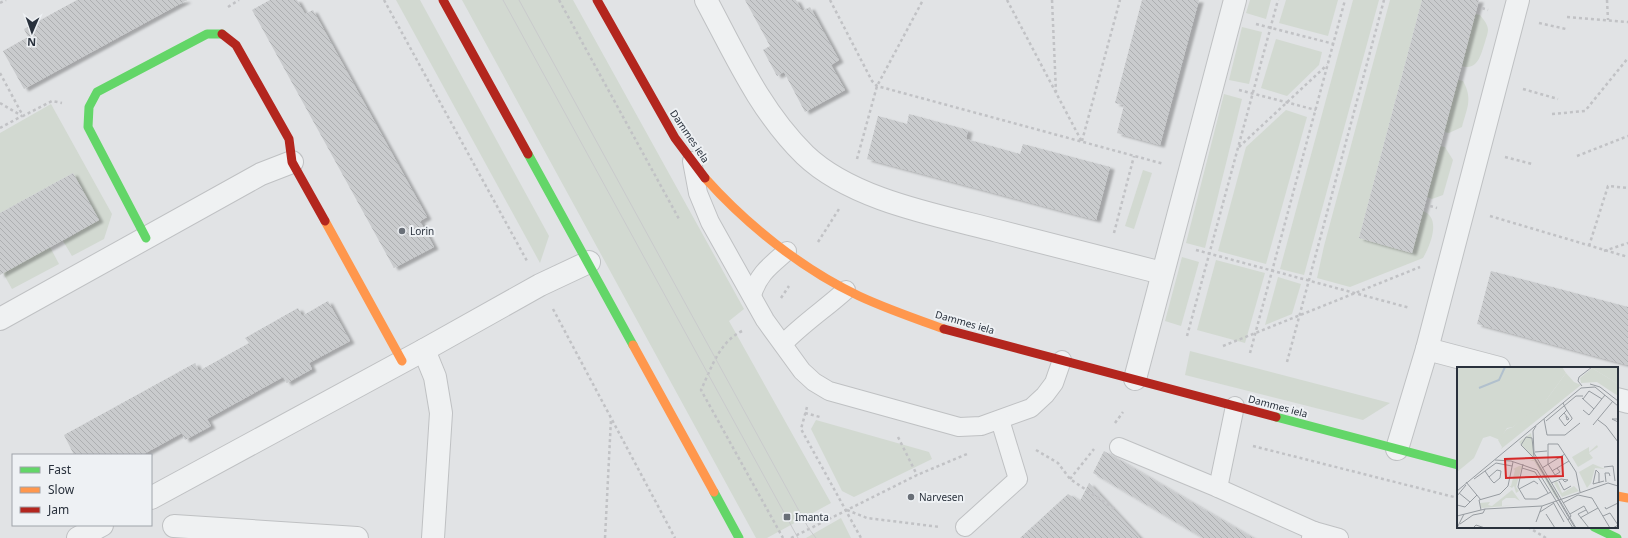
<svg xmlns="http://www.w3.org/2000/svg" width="1628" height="538" font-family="'Noto Sans',sans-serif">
	<defs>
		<pattern id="building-back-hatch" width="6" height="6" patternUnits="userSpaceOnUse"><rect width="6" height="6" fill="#c9cbcd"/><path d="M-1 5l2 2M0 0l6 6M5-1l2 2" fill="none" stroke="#adafb1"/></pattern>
		<filter id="shadow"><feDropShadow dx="4.5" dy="2.5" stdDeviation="1" flood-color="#0004"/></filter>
	</defs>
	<rect width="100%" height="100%" fill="#e1e3e5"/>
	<g fill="#d2d9d1">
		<path d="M396,0H420L549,236L540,263Z"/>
		<path d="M462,0H573L744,309L729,321L831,503L767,538H756Z"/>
		<path d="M1250,0H1271L1266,19L1246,13Z"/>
		<path d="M1286,0H1338L1328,36L1279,23Z"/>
		<path d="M1353,0H1379L1304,275L1280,269Z"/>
		<path d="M1390,0H1422L1359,238L1412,253L1423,211C1442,218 1430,246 1423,258L1350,287L1317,278L1324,246Z"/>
		<path d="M1475,14L1480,15C1483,19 1488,24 1488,30C1488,33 1486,38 1485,42C1481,54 1478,71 1462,66Z"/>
		<path d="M1242,27L1262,32L1249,84L1229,80Z"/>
		<path d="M1276,39L1322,52L1319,65L1287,96L1261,88Z"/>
		<path d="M1458,80L1463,81C1473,99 1467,108 1462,127L1449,133L1444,132Z"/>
		<path d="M1224,94L1242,99L1205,248L1186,243Z"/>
		<path d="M51,104L112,214L104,239L72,256L63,241L99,220L73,173L0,213V133Z"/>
		<path d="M1286,110L1307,117L1266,264L1218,251L1246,147Z"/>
		<path d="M1440,146L1445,147L1453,160L1443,195L1432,199L1427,197Z"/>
		<path d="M1143,170L1152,173L1134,229L1125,226Z"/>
		<path d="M50,247L59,264L12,289L3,273Z"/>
		<path d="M1182,257L1199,262L1181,326L1165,321Z"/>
		<path d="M1216,260L1265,273L1245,343L1197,330Z"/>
		<path d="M1278,277L1301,284L1292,314L1265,325Z"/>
		<path d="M1190,351L1390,403L1363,420L1185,375Z"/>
		<path d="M816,420L929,452L932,459L854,497L842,491L811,429Z"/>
		<path d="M841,518L851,538H806Z"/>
	</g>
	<g fill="url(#building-back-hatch)" filter="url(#shadow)">
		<path d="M77,0H187L24,89L3,51L28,37L24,29Z"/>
		<path d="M270,0H297L305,14L313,10L427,217L420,221L434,247L394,268L252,10Z"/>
		<path d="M745,0H796L802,11L810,7L839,60L831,65L845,90L805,112L784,72L777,76L763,50L770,46Z"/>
		<path d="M1142,0H1199L1160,145L1117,133L1124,105L1115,103Z"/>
		<path d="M1422,0H1479L1412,253L1359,238Z"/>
		<path d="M909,114L968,130L966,139L1020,154L1023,144L1110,167L1096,220L867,159L878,116L907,124Z"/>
		<path d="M73,173L99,220L0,275V213Z"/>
		<path d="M1491,271L1628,307V365L1477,324Z"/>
		<path d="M328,301L350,341L309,363L312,369L287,383L283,377L207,419L211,426L185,440L182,433L142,455H74L64,435L195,363L199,371L249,343L245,338L298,308L302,316Z"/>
		<path d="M1104,451L1253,538H1203L1093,473Z"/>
		<path d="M1089,483L1140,538H1020L1068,494L1080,501Z"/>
	</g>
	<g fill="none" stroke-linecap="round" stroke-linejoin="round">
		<defs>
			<g id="lane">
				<path d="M692,161L698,193L710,222L765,320L802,371L814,382L829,391L959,427L981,426L1031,408L1045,395L1054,383L1062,360"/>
				<path d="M752,295C759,273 770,266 787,251"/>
				<path d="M783,344C802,324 825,309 846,290"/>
				<path d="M1119,447L1218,488L1314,531"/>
				<path d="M1218,488L1235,406"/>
				<path d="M965,527L1018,479L1000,420"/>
				<path d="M1311,538L1314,531L1339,538"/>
			</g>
			<g id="street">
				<path d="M706,0C735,54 760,111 805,155C852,200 937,215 998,231C1053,245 1108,259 1162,273"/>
				<path d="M0,319L261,174L292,162"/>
				<path d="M1427,349L1499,368"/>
				<path d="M424,350L435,377L441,413L433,538"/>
				<path d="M1135,379L1235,0"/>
				<path d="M1617,399L1628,402"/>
				<path d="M1397,449L1427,349L1518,0"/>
				<path d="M151,498L424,350L540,285L589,262"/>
				<path d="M174,526L357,538"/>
				<path d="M78,538L102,525"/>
			</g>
		</defs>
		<use href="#lane" stroke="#bfc1c3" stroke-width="20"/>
		<use href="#street" stroke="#bfc1c3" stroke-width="24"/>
		<g stroke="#c1c2c5" stroke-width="2.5" stroke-dasharray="3 3" stroke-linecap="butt">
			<path d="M384,0L527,261"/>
			<path d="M559,0L679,219"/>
			<path d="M830,0L872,81L877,86L1164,164"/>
			<path d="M1007,0L1082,142"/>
			<path d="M1052,0L1056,92"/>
			<path d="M1607,0L1608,20"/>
			<path d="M0,3L6,0"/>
			<path d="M228,7L239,0"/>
			<path d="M1482,8L1488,10"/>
			<path d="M1567,17L1628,22"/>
			<path d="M1539,23L1566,29"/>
			<path d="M1256,24L1334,44"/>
			<path d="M0,73L23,116L52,101L62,103"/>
			<path d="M1523,89L1558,99"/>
			<path d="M1239,90L1316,110"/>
			<path d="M0,103L22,116"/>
			<path d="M1552,114L1585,111L1628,58"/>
			<path d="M0,128L22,116"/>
			<path d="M1082,141L1120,0"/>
			<path d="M1239,147L1327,65"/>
			<path d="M1577,156L1628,136"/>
			<path d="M1505,157L1532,164"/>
			<path d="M857,159L877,86L923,0"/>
			<path d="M1430,206L1437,208"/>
			<path d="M1490,216L1628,257"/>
			<path d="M1114,233L1134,156"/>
			<path d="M818,242L839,209"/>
			<path d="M1589,246L1608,186L1628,188"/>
			<path d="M1196,250L1410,308"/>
			<path d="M1604,251L1628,243"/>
			<path d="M781,298L789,286"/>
			<path d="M553,309L675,538"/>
			<path d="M742,331C719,342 711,369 701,390L783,538"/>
			<path d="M1187,336L1278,0"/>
			<path d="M1223,346L1420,267"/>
			<path d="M1250,353L1345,0"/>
			<path d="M1287,362L1384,0"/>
			<path d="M807,407L801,429L861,538"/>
			<path d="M805,413L820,417"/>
			<path d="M1115,423L1123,412"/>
			<path d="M898,437L917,475"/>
			<path d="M1253,446L1458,498"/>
			<path d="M1036,450L1058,463L1070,479L1116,510"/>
			<path d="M1070,479L1094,449"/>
			<path d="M847,510L867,518L940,527"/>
			<path d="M1528,527L1546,538"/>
			<path d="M605,538L611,419"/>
			<path d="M791,538L917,475L967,454"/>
		</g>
		<use href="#lane" stroke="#eff1f2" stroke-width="18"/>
		<use href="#street" stroke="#eff1f2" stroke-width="22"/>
		<g stroke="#63d668" stroke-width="9">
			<path d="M528,154L633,345"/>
			<path d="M146,238L88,127L89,107L97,92L207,34H222"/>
			<path d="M1276,417L1458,465"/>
			<path d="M714,492L739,538"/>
			<path d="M1594,527L1617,538"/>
		</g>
		<g stroke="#ff974d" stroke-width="9">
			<path d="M705,178C747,225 802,269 859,296C887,309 916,319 944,329"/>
			<path d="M325,221L402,361"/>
			<path d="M633,345L714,492"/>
			<path d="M1617,496L1628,498"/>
		</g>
		<g stroke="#b3261e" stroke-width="9">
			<path d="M443,0L528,154"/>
			<path d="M597,0L675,138L705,178"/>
			<path d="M222,34L236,45L289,139L292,162L325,221"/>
			<path d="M944,329L1276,417"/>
		</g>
		<g stroke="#c9cacc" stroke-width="1">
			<path d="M503,0L798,538"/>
			<path d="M519,0L809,529L816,538"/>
		</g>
	</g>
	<g fill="#696f77" stroke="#eef1f4" stroke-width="1.5">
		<circle cx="402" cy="231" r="4"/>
		<circle cx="911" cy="497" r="4"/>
		<rect x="783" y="513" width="8" height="8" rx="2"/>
	</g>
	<g text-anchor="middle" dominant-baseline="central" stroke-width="4" stroke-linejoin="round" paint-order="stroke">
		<g font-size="10" fill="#29313c" stroke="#eef1f4">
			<text transform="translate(690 136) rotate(56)">Dammes iela</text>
			<text transform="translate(965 322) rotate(16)">Dammes iela</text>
			<text transform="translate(1278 406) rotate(15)">Dammes iela</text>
		</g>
		<g font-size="10" fill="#29313c" stroke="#eef1f4" text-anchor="start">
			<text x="410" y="231">Lorin</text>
			<text x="919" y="497">Narvesen</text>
			<text x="795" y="517">Imanta</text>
		</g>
	</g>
	<g transform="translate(1457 367)">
		<rect width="161" height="161" fill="#e1e3e5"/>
		<path d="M135,1L161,17V29L140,15L124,16L123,11ZM109,6L117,15L124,18L44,82L45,80L41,73L50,62L56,60L71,45L90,32ZM74,66L78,90L76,92L62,75ZM140,78L141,80L132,86L136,91L121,100L115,90L132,80V85ZM79,91L102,130L99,131L77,94H73ZM136,97L148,102L138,101L134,116L130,121L122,105ZM62,99H65L59,120L62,124L59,126L57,119L55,121L52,119H54L58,103L56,102ZM100,114L105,126L117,119L122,124L105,130L97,116ZM55,123L63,134L58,131H49L45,134V139L62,138L24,141L23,136L33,135L31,138L35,139Z" fill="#d2d9d1"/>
		<path d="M0,0H105L109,6L90,32L56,60L50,61L43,73L33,69L26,71L17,91L0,105ZM161,0V17L135,1L136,0Z" fill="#d2d9d1"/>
		<path fill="none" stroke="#b1c0cd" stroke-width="2" d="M22,21L42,13L48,0"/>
		<path fill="none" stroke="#979ca1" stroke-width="1" d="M133,17L143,20L161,34M125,19L121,14L122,10L135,0M125,31L137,42M126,32L132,24L145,32M106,36L109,42L115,51V52L108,59L102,51L110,43M126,43L132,48L148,28M107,46L112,52L110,53L109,49M87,52L90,68H108L123,56M161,52H155L161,55M141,53L149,59L161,75M89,54L119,29H126M136,58L156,34M79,59L76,64L77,86L114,149L111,153M78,85L90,84M38,93L54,94L80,103L116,161M66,97L61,120L68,132H80L94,125M91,97V77H101L119,105L123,125M91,97L98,108L103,105L100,101M147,100L156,99L158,114M65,101L78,105L91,126M85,101L108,87M139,103L136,117L147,114M139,103L142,106V116M28,104L32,110L35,114L37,116L43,111L44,104L40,103L32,110M95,104L112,94M17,112L39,96L55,99M102,114L107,123L114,119M9,115L24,133M149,115L148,106H152L153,109M94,116L104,112L111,113L108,115L106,113M62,122L77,114L81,117M0,124L124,21L138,20L161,39M2,126L13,135M0,129L9,118M96,135L107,155M106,136L121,128L135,131L153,161M0,138L8,140L20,128M148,140L149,142L161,136M24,143L22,133L43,127L51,119L56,95M129,143L121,147L132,161M83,145L97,136M89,147L98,161M113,147L127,139L131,146M0,149L28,142L85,139L151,116L161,119M146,149L153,146L161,158L156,161M123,151L141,141M79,155L85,139M3,157L16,148L26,146L28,142M0,161L7,147M16,161L19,158L28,161M118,161L77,91L64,78L69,70L75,71L77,90L119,161"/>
		<path fill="#d62828" fill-opacity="0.15" stroke="#d62828" stroke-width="2" d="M105,90L106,109L49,111L48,92Z"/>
		<rect width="161" height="161" fill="none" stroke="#29313c" stroke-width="2"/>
	</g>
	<rect x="12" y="454" width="140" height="72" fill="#eef1f4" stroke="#9fa4aa"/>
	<rect x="20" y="467" width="20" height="6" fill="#63d668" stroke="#9fa4aa"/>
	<text x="48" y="474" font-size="12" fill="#29313c">Fast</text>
	<rect x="20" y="487" width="20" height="6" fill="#ff974d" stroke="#9fa4aa"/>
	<text x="48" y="494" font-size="12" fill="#29313c">Slow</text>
	<rect x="20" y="507" width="20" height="6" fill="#b3261e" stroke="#9fa4aa"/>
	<text x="48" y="514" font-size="12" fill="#29313c">Jam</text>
	<g transform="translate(32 32) rotate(182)" stroke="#eef1f4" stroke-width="3" paint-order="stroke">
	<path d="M0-3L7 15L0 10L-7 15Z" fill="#29313c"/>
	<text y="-6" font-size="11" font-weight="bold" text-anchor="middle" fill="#29313c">N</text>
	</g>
</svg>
